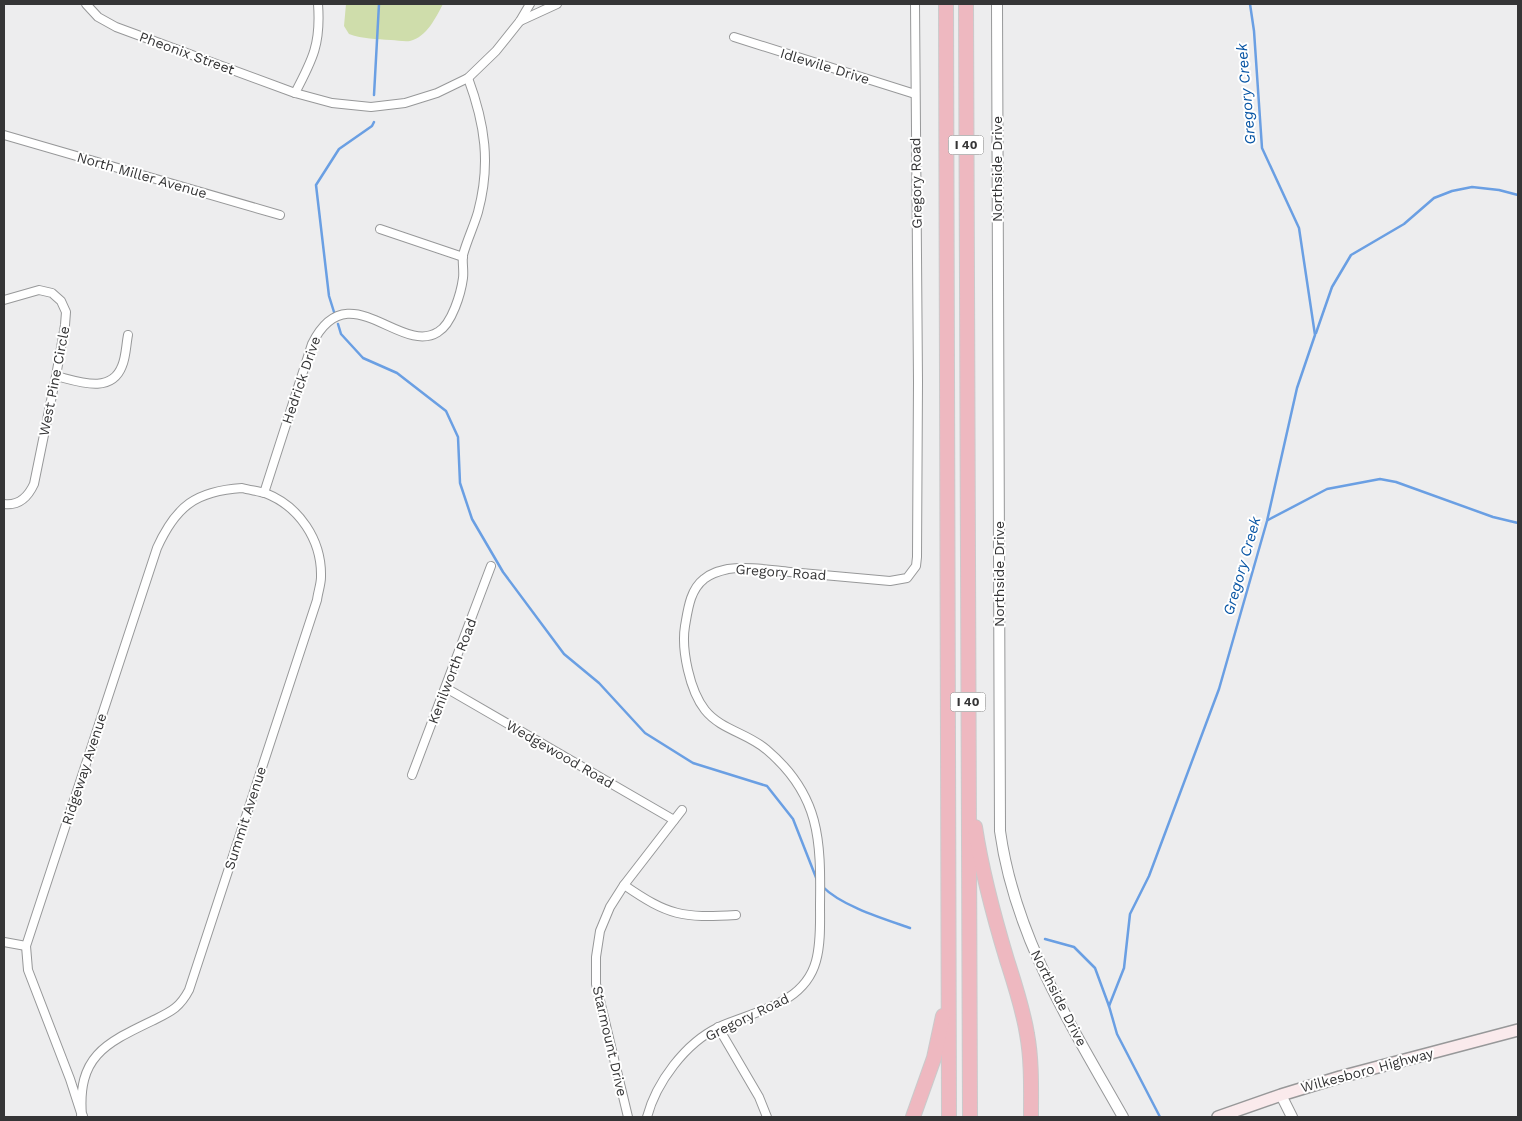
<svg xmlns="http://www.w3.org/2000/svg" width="1522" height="1121" font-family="'Work Sans',sans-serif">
	<rect width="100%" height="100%" fill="#ededee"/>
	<path fill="#cfddab" d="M346,4H443C436,17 427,37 410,41C404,42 397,40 391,40C376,39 363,39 349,34L344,26Z"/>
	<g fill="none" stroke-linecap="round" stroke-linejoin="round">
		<g stroke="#6a9fe3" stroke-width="2.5">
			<path d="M374,95L379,4"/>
			<path d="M334,312L329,296L316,185L339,149L372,126L374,122"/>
			<path d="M338,324L341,334L363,358L397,373L446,411L458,437L460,483L472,519L503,572L564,654L599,683L645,733L693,763L767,786L793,819L817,880"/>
			<path d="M1316,333L1332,287L1351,255L1404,224L1434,198L1452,191L1472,187L1499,190L1518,195"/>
			<path d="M1268,520L1327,489L1380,479L1396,482L1493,517L1518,523"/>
			<path d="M822,886C841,906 884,919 910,928"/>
			<path d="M1045,939L1074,947L1095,968L1109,1006"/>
			<path d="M1160,1117L1117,1034L1109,1006L1124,968L1130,914L1149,876L1219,689L1267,521L1297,388L1315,335L1299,228L1262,148L1254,31L1250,4"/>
		</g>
		<defs>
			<g id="minor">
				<path d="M86,4L98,17L116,27L295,93L332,103L371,107L405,103L437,93L468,78L496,51L520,21L530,4"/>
				<path d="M520,21L557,4"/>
				<path d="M734,37L915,94"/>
				<path d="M295,93C313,59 321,43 318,4"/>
				<path d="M4,135L280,215"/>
				<path d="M380,229L463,257"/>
				<path d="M4,300L39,290L52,293L61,301L66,312L65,325L56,376L34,484C28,497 19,506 4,504"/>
				<path d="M56,376C77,381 111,395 122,366C126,357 126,345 128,335"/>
				<path d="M242,488C249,490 258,491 265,493C299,506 322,540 321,577C321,584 318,592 317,600L189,990C180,1007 172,1011 156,1019C106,1043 77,1055 82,1116L70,1079L28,970L26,946L157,548C176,506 196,491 242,488Z"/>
				<path d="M264,493L312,344C348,271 400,356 438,332C452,324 461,293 463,278C464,271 462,262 463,255C467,240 474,226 478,212C491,164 485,124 468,78"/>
				<path d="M446,688L674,820"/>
				<path d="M412,775L491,566"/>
				<path d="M624,885C669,916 682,918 736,915"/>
				<path d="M4,942L26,946"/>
				<path d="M718,1027L759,1097L767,1117"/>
				<path d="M628,1117L596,984V957L600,931L610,907L624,885L682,810"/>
				<path d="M647,1117C656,1083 685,1043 719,1027C754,1011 804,1005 816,961C821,943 820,923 820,905C821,840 820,795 767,750C748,733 721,730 705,710C690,691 681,650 685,626C688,609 690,590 704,579C711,573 719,571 728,569C748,566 770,570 790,572C823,575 857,578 890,581L907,578L916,566L917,557L918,382L915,4"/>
			</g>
			<g id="tertiary">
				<path d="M997,4L1000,831C1015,938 1071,1025 1123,1117"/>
				<path d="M1281,1095L1292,1117"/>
				<path d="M82,1116V1117"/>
			</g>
			<path id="secondary" d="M1218,1117L1281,1095L1340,1077L1518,1030"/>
			<g id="motorway">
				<path d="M946,4L949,1117"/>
				<path d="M966,4L970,1117"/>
				<path d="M975,827C982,873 994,917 1007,960C1015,985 1023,1009 1027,1034C1032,1061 1031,1090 1031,1117"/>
				<path d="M913,1117L934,1058L943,1016"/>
			</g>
		</defs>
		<use href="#minor" stroke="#979899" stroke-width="10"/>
		<use href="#tertiary" stroke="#979899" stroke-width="12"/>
		<use href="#secondary" stroke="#979899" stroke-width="14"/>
		<use href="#motorway" stroke="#cacacb" stroke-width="16"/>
		<use href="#minor" stroke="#fff" stroke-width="8"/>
		<use href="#tertiary" stroke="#fff" stroke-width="10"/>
		<use href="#secondary" stroke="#faeaec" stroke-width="11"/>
		<use href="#motorway" stroke="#eeb8c0" stroke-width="14"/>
	</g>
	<g text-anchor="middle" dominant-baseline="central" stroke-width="4" stroke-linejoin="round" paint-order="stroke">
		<g fill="#fff" stroke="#727272" stroke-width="1">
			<rect x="948.5" y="135.5" width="35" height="19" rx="4"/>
			<rect x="950.5" y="692.5" width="35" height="19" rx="4"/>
		</g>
		<g font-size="12" font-weight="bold" fill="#353536">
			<text x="966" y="145">I 40</text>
			<text x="968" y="702">I 40</text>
		</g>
		<g font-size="14" fill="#353536" stroke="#fff">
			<text transform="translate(187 53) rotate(20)">Pheonix Street</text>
			<text transform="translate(825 66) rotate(17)">Idlewile Drive</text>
			<text transform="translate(997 169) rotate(-90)">Northside Drive</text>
			<text transform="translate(142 175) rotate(16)">North Miller Avenue</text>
			<text transform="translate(916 183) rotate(-91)">Gregory Road</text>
			<text transform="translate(301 380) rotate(-71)">Hedrick Drive</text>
			<text transform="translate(54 381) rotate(-79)">West Pine Circle</text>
			<text transform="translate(781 572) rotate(4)">Gregory Road</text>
			<text transform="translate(999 574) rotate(-90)">Northside Drive</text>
			<text transform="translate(452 671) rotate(-69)">Kenilworth Road</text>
			<text transform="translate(560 754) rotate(30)">Wedgewood Road</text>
			<text transform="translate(84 769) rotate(-72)">Ridgeway Avenue</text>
			<text transform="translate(245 818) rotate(-72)">Summit Avenue</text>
			<text transform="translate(1059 998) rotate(63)">Northside Drive</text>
			<text transform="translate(747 1017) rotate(-26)">Gregory Road</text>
			<text transform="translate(610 1041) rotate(77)">Starmount Drive</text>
			<text transform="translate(1367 1070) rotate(-15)">Wilkesboro Highway</text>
		</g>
		<g font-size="15" font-style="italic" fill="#0956a5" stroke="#fff">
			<text transform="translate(1246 94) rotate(-95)">Gregory Creek</text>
			<text transform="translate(1242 566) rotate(-74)">Gregory Creek</text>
		</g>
	</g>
	<rect width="1522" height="1121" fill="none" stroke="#353536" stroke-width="10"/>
</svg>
